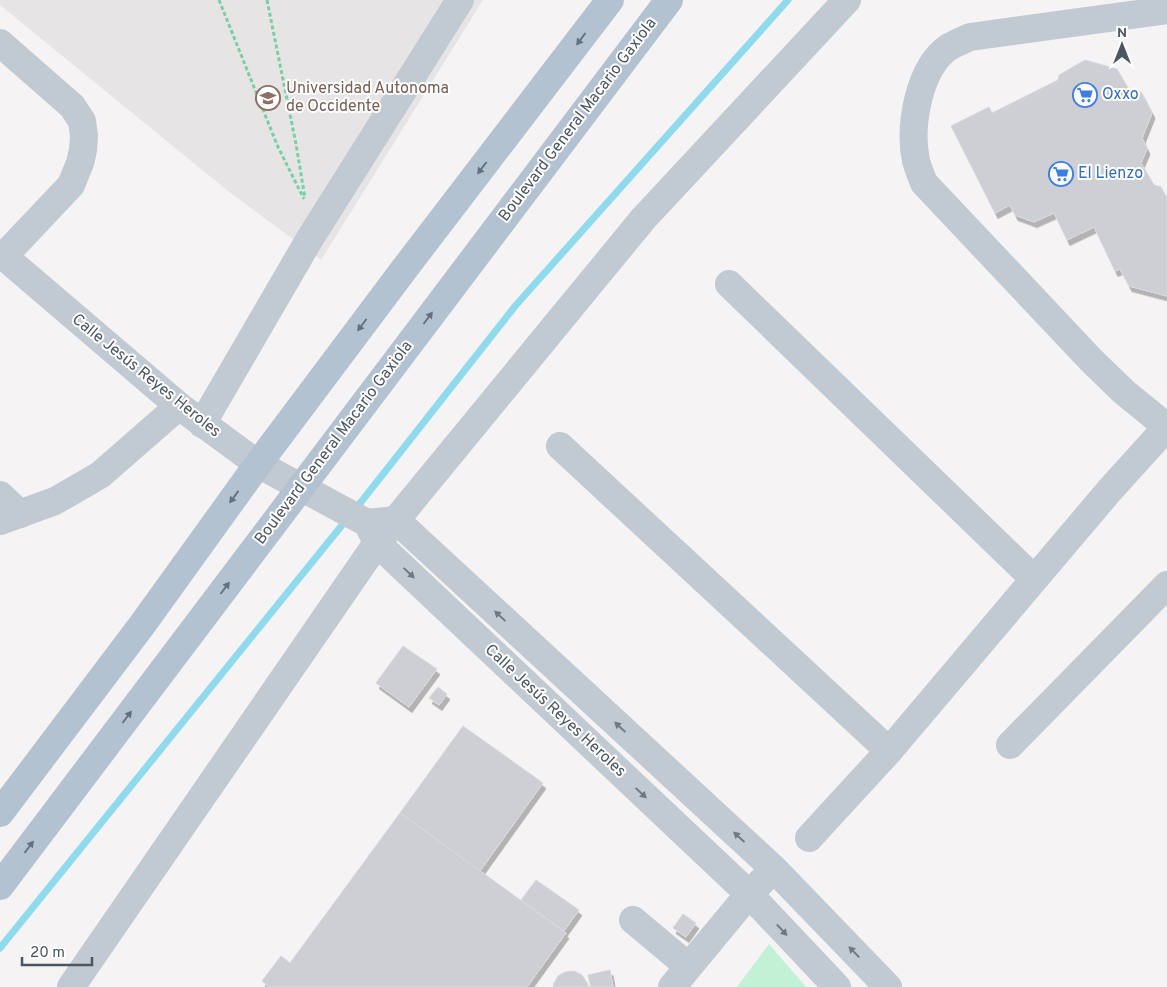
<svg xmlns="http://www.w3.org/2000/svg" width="1167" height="987" font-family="Overpass,sans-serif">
	<defs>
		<filter id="shadow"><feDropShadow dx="3" dy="5.5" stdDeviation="0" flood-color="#0004"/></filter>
	</defs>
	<rect width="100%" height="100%" fill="#f5f3f3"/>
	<path fill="#e6e4e5" d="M0,0H483L321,260L228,191L0,5Z"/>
	<path fill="#c3f1d5" d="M769,944L806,987H737Z"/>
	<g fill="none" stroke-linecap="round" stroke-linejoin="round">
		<g stroke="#90daee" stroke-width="7">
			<path d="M354,511L516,305L788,0"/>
			<path d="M0,948L347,519"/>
		</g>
	</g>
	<g fill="#cdcfd5" stroke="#d7d9de" filter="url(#shadow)">
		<path d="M1085,60L1117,69L1128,88L1142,93L1152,113L1142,138L1147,149L1141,163L1154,185L1161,187L1167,198V296L1129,286L1120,269L1115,271L1094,227L1067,240L1054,213L1034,222L1015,215L1010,205L995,213L951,126L989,107L992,113L1058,80L1059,75Z"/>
		<path d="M403,646L437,669L409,707L376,683Z"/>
		<path d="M438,687L447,694L439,705L429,698Z"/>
		<path d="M463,726L543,783L480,871L400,813Z"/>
		<path d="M400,813L566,933L527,987H269L262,981L281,956L290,963Z"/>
		<path d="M536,880L579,910L564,931L521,900Z"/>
		<path d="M683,914L696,923L686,937L673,928Z"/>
		<path d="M610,970L613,987H591L588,975Z"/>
		<path d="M574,971L582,975L587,983L588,987H553L554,983L558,976L565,972Z"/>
	</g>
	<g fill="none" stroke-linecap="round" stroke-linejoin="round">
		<g stroke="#7ad0a6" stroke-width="3" stroke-dasharray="4 2.5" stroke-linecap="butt">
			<path d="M219,0L278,147L304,199"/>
			<path d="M267,0L296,144L305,198"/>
		</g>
		<g stroke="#c1cad2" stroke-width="28">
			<path d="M0,43L72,106L82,121L84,136L83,150L80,163L71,185L4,256"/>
			<path d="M0,253L179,406L258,464L367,523L396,520L774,869L888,987"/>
			<path d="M729,284L1034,579"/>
			<path d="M202,424L309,240L460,0"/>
			<path d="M560,446L889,751"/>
			<path d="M0,495L20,514"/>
			<path d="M0,521L55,501L100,475L179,406"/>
			<path d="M370,528L377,543L749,894L837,987"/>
			<path d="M1010,745L1167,585"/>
			<path d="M809,838L889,751L1109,491L1167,427L1124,392L1091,360L924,183C921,176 918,168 916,161C909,127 918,68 949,47C956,43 964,40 970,37L1167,10"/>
			<path d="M633,920L688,966"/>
			<path d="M71,987L377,543L643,219L847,0"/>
			<path d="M672,987L749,894L762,881"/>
		</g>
		<g stroke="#b3c2d1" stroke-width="28">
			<path d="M0,813L142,625L258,464L405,268L610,0"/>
			<path d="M0,886L669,0"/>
		</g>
	</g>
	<defs><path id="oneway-solid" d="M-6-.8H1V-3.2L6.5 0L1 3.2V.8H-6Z" transform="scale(1.25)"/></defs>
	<g fill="#64717d">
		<use href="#oneway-solid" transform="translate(581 39) rotate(127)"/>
		<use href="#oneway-solid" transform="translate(482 168) rotate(127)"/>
		<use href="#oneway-solid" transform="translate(428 318) rotate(-53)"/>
		<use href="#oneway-solid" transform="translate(362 325) rotate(127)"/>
		<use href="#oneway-solid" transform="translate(234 497) rotate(126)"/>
		<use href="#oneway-solid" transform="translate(225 588) rotate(-53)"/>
		<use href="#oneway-solid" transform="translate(127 717) rotate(-53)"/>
		<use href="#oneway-solid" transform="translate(29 847) rotate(-53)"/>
	</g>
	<g fill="#6e7983">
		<use href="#oneway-solid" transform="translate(409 573) rotate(43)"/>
		<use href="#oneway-solid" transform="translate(500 616) rotate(-137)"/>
		<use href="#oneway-solid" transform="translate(620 727) rotate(-137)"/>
		<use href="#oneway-solid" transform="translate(641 793) rotate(43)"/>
		<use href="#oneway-solid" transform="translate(739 837) rotate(-137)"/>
		<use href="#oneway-solid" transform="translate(782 930) rotate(47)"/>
		<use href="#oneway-solid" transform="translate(854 952) rotate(-134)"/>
	</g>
	<defs>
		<symbol id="supermarket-ring" viewBox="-11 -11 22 22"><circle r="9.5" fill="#fff" stroke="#3f7fe0" stroke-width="1.5"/><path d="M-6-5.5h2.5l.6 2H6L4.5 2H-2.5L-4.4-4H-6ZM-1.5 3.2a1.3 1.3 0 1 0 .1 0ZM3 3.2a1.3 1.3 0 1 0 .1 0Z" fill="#3f7fe0"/></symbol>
		<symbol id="university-ring" viewBox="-11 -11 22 22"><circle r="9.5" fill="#fff" stroke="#8d6e63" stroke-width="1.5"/><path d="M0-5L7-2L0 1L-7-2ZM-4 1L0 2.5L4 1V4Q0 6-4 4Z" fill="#8d6e63"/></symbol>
	</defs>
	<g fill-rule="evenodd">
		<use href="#supermarket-ring" x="1071" y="81" width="28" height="28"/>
		<use href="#university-ring" x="254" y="84" width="28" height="28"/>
		<use href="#supermarket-ring" x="1047" y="160" width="28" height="28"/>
	</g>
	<g text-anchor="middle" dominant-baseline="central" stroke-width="4" stroke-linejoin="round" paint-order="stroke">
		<g font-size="16" fill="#785e54" stroke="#fff" text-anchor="start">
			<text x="286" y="89">Universidad Autonoma<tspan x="286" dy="18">de Occidente</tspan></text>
		</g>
		<g font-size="16" fill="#366cbe" stroke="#fff" text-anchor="start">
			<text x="1102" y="95">Oxxo</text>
			<text x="1078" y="174">El Lienzo</text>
		</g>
		<g font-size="16" fill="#4a5661" stroke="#fff">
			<text transform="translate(578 120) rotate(-53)">Boulevard General Macario Gaxiola</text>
			<text transform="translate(146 376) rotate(39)">Calle Jesús Reyes Heroles</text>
			<text transform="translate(334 443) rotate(-53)">Boulevard General Macario Gaxiola</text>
			<text transform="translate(555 711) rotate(43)">Calle Jesús Reyes Heroles</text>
		</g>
	</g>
	<g transform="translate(1122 45)" stroke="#ffffff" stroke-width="4" paint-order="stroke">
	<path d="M0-4L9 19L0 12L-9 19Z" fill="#4a5661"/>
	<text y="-8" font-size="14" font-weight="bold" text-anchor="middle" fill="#4a5661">N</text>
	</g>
	<path d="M22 957v8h70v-8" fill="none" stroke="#4a5661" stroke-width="2.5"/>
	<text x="30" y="957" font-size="15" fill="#4a5661" stroke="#ffffff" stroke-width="4" paint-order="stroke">20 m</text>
</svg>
